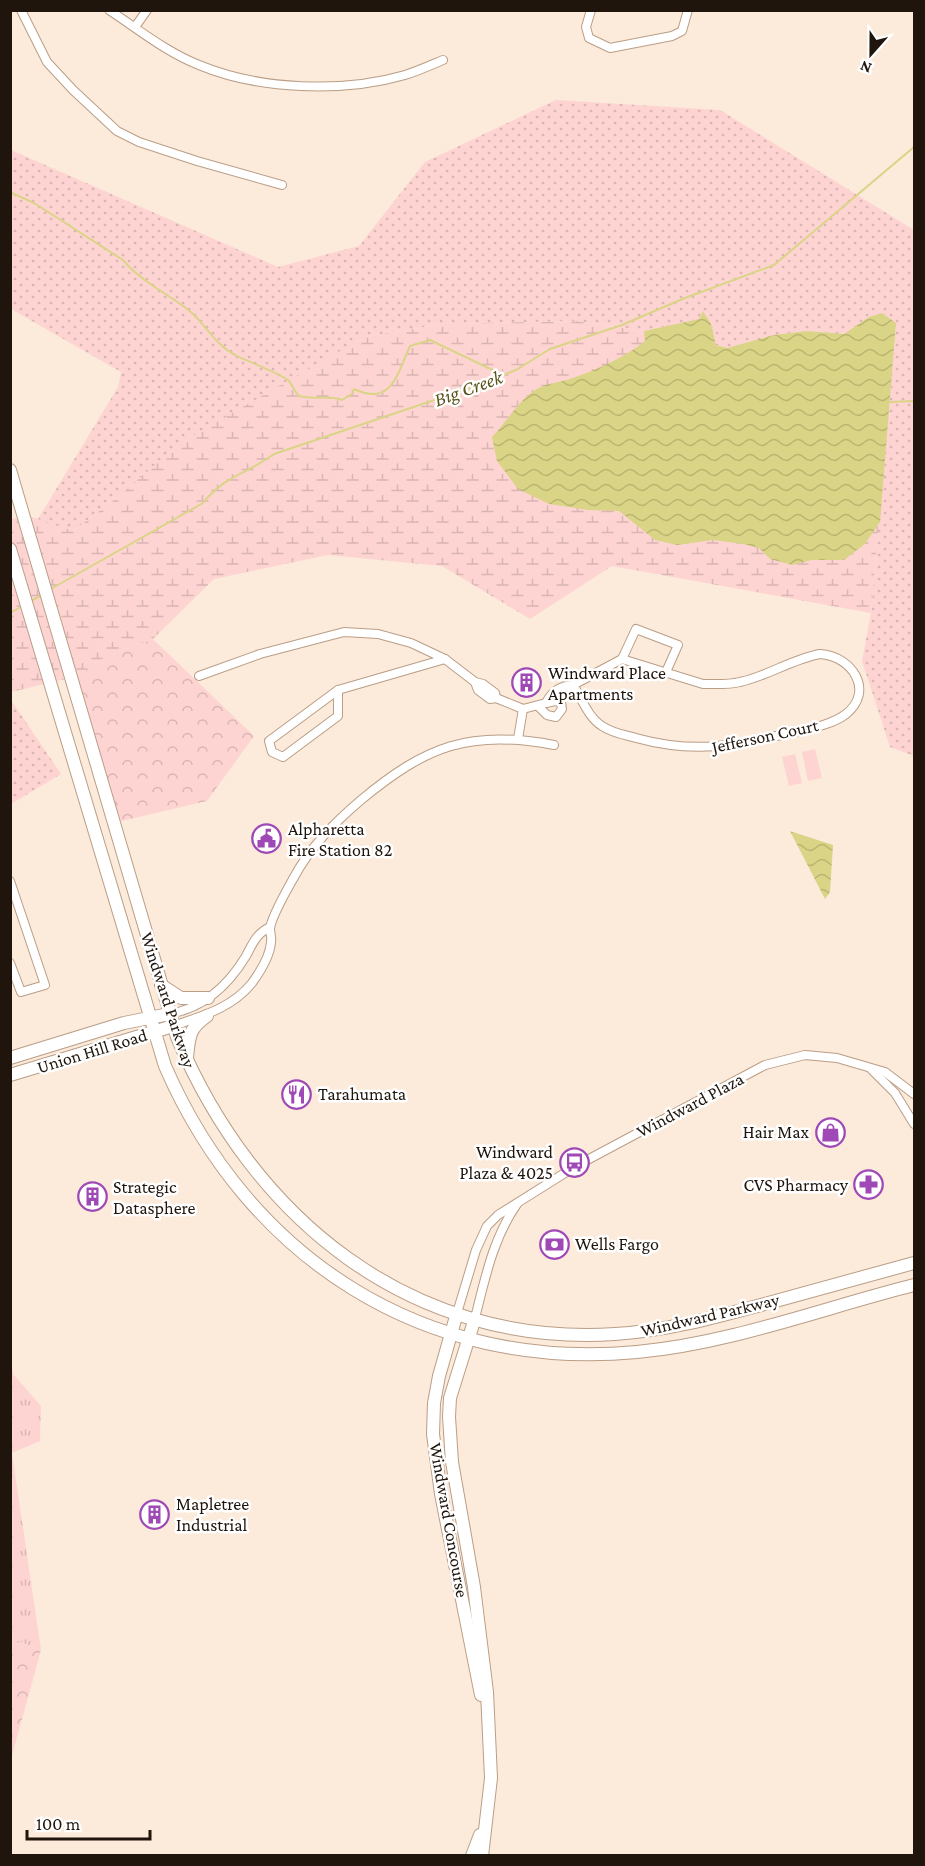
<svg xmlns="http://www.w3.org/2000/svg" width="925" height="1866" font-family="'Crimson Pro',serif">
	<defs>
		<pattern id="grass-dots" width="8" height="8" patternUnits="userSpaceOnUse" patternTransform="scale(1.5)"><rect width="8" height="8" fill="#fed4d2"/><path d="M2 2h.1M6 6h.1" fill="none" stroke="#d9b5b3" stroke-width="1.8" stroke-linecap="round"/></pattern>
		<pattern id="forest-crowns" width="20" height="18" patternUnits="userSpaceOnUse" patternTransform="scale(1.5)"><rect width="20" height="18" fill="#fed4d2"/><path d="M2 6a3 3 0 1 1 6 0M12 15a3 3 0 1 1 6 0" fill="none" stroke="#d9b5b3"/></pattern>
		<pattern id="wetland-marsh" width="20" height="14" patternUnits="userSpaceOnUse" patternTransform="scale(1.5)"><rect width="20" height="14" fill="#fed4d2"/><path d="M1 5h8M5 5V1M11 12h8M15 12V8" fill="none" stroke="#d9b5b3"/></pattern>
		<pattern id="park-tufts" width="24" height="20" patternUnits="userSpaceOnUse" patternTransform="scale(1.5)"><rect width="24" height="20" fill="#fed4d2"/><path d="M3 7l-1-3M5 7V3M7 7l1-3M15 17l-1-3M17 17v-4M19 17l1-3" fill="none" stroke="#d9b5b3"/></pattern>
		<pattern id="water-waves" width="16" height="10" patternUnits="userSpaceOnUse" patternTransform="scale(1.5)"><rect width="16" height="10" fill="#dad486"/><path d="M0 5q4-4 8 0t8 0" fill="none" stroke="#bbb572"/></pattern>
	</defs>
	<rect width="100%" height="100%" fill="#fceadb"/>
	<g fill="url(#grass-dots)">
		<path d="M556,100L720,110L914,230V756L890,747L862,661L871,613L896,323L869,317L844,334L807,331L774,335L727,348L716,345L711,324L699,319L644,331L576,321L444,324L364,337L123,493L73,531L11,618L38,519L118,387L121,372L11,309V150L278,267L359,246L425,162Z"/>
		<path d="M11,700L61,774L11,804H10Z"/>
	</g>
	<g fill="url(#forest-crowns)">
		<path d="M153,639L254,736L207,801L113,823L74,677L105,657Z"/>
		<path d="M11,1638L41,1650L11,1759Z"/>
	</g>
	<path fill="url(#wetland-marsh)" d="M703,311L711,324L716,345L727,348L774,335L807,331L844,334L869,317L882,313L896,323L871,613L612,566L530,619L442,566L328,555L214,579L153,639L105,657L74,677L11,692V519L29,516L73,531L123,493L177,445L364,337L444,324L576,321L644,331L699,319Z"/>
	<path fill="url(#park-tufts)" d="M10,1355L13,1374L41,1406L40,1441L12,1453L41,1650L11,1638Z"/>
	<g fill="#fed4d2">
		<path d="M815,749L822,778L808,781L802,752Z"/>
		<path d="M795,754L802,783L789,786L782,757Z"/>
	</g>
	<g fill="url(#water-waves)">
		<path d="M703,311L711,324L716,345L727,348L774,335L807,331L844,334L869,317L882,313L896,323L880,522L865,544L844,560H812L792,565L770,559L759,548L743,544L713,540L677,545L655,540L619,511L588,510L549,504L518,489L497,461L492,437C507,422 516,403 535,390C544,384 559,382 570,379C596,370 624,358 645,341L644,331L699,319Z"/>
		<path d="M790,831L833,845L830,892L825,899Z"/>
	</g>
	<g fill="none" stroke-linecap="round" stroke-linejoin="round">
		<g stroke="#dad486" stroke-width="2">
			<path d="M10,192L34,203L123,260C141,282 171,295 192,313C207,327 217,346 235,355C244,360 284,375 289,381C293,386 294,391 299,396C314,400 327,395 342,400L352,394L354,389C392,407 397,374 410,346L430,340L503,375"/>
			<path d="M890,402L914,401"/>
			<path d="M49,590L203,503C225,475 247,474 274,454L473,387L516,370L550,349L622,325L685,298L774,265L914,147"/>
			<path d="M31,601L42,595"/>
			<path d="M10,613L24,605"/>
		</g>
		<defs>
			<g id="street">
				<path d="M21,10L47,62L73,90L117,131L139,142L197,161L282,185"/>
				<path d="M109,10C138,29 166,52 199,65C259,90 343,93 405,75C418,71 431,65 443,60"/>
				<path d="M591,10L586,27L589,38L610,48L672,36L682,31L688,10"/>
				<path d="M135,27L147,10"/>
				<path d="M820,654C852,656 875,691 846,714C832,725 808,729 790,733C734,746 694,754 636,738C625,735 612,733 602,726C588,717 582,699 573,685L622,659L703,684C715,684 728,685 740,682C768,676 792,659 820,654Z"/>
				<path d="M622,659L636,629L678,645L666,672"/>
				<path d="M199,676L260,654L344,632L378,634L411,643L445,659L475,682"/>
				<path d="M475,682L483,684L495,693L496,698L490,699L478,690Z"/>
				<path d="M573,685L556,701L546,703C552,691 560,686 573,685Z"/>
				<path d="M338,690V716L283,757L272,752L269,741Z"/>
				<path d="M338,690L445,659"/>
				<path d="M496,698L523,709L546,703"/>
				<path d="M538,706L547,715L556,717L562,709L560,696"/>
				<path d="M518,739L523,709"/>
				<path d="M10,881L45,985L21,992L10,963"/>
				<path d="M169,1014C204,1008 228,986 246,956C253,943 256,934 270,927"/>
				<path d="M173,1026C202,1016 232,1008 252,983C260,972 270,956 271,942C272,938 270,933 270,929C271,917 287,890 293,879C310,847 334,823 361,800C426,746 470,729 554,745"/>
				<path d="M871,1069L895,1093L914,1124"/>
				<path d="M457,1313L476,1250L487,1226L498,1215L576,1166L765,1065L805,1055L837,1058L885,1072L914,1094"/>
				<path d="M475,1318C485,1279 493,1238 517,1204"/>
			</g>
			<g id="secondary">
				<path d="M10,470L177,1037C253,1218 410,1347 615,1334C665,1331 713,1318 761,1305C812,1291 863,1277 914,1263"/>
				<path d="M10,549L165,1066C249,1259 425,1372 637,1352C732,1343 823,1308 914,1285"/>
				<path d="M161,985L181,998H208"/>
				<path d="M10,1058L124,1023L169,1014"/>
				<path d="M187,1058C189,1037 189,1028 207,1016"/>
				<path d="M10,1075L173,1026"/>
				<path d="M457,1313L439,1376L434,1403L433,1434L441,1494L481,1695"/>
				<path d="M475,1318L450,1398L449,1417L452,1462L474,1587L487,1692L491,1778L482,1856"/>
				<path d="M472,1856L480,1835"/>
			</g>
		</defs>
		<use href="#street" stroke="#ba9e86" stroke-width="10"/>
		<use href="#secondary" stroke="#ba9e86" stroke-width="14"/>
		<use href="#street" stroke="#fff" stroke-width="8"/>
		<use href="#secondary" stroke="#fff" stroke-width="12"/>
	</g>
	<defs>
		<symbol id="building-ring" viewBox="-11 -11 22 22"><circle r="9.5" fill="#fff" stroke="#9f49b6" stroke-width="1.5"/><path d="M-4-6H4V6H1V3H-1V6H-4ZM-2.5-4.3h1.7v1.8h-1.7ZM.8-4.3h1.7v1.8H.8ZM-2.5-1h1.7V.8h-1.7ZM.8-1h1.7V.8H.8Z" fill="#9f49b6"/></symbol>
		<symbol id="civic-ring" viewBox="-11 -11 22 22"><circle r="9.5" fill="#fff" stroke="#9f49b6" stroke-width="1.5"/><path d="M-.6-6.5H3V-4.5H.6V-3L4-1V1h2V6H-6V1h2V-1L-.6-3ZM-1.2 2.5V6h2.4V2.5Z" fill="#9f49b6"/></symbol>
		<symbol id="restaurant-ring" viewBox="-11 -11 22 22"><circle r="9.5" fill="#fff" stroke="#9f49b6" stroke-width="1.5"/><path d="M-5-6h1v4h1v-4h1v4h1v-4h1v5L-1.5 .5V6h-2V.5L-5-1ZM5-6V6H3V1.5H1.5Q1.5-4 5-6Z" fill="#9f49b6"/></symbol>
		<symbol id="shop-ring" viewBox="-11 -11 22 22"><circle r="9.5" fill="#fff" stroke="#9f49b6" stroke-width="1.5"/><path d="M-5-2.5h2.3a2.7 3.5 0 0 1 5.4 0H5L5.5 6h-11ZM-1.5-2.5h3a1.5 2.3 0 0 0-3 0Z" fill="#9f49b6"/></symbol>
		<symbol id="bus-ring" viewBox="-11 -11 22 22"><circle r="9.5" fill="#fff" stroke="#9f49b6" stroke-width="1.5"/><path d="M-5-6H5V4H4V6H2V4H-2V6H-4V4H-5ZM-3.5-4V0h7V-4ZM-3.5 1.2v1.5H-2V1.2ZM2 1.2v1.5H3.5V1.2Z" fill="#9f49b6"/></symbol>
		<symbol id="pharmacy-ring" viewBox="-11 -11 22 22"><circle r="9.5" fill="#fff" stroke="#9f49b6" stroke-width="1.5"/><path d="M-2-6h4v4h4v4h-4v4h-4v-4h-4v-4h4Z" fill="#9f49b6"/></symbol>
		<symbol id="bank-ring" viewBox="-11 -11 22 22"><circle r="9.5" fill="#fff" stroke="#9f49b6" stroke-width="1.5"/><path d="M-6-4H6V4H-6ZM0-2.3a2.3 2.3 0 1 0 0 4.6a2.3 2.3 0 1 0 0-4.6Z" fill="#9f49b6"/></symbol>
	</defs>
	<g fill-rule="evenodd">
		<use href="#building-ring" x="510" y="666" width="33" height="33"/>
		<use href="#civic-ring" x="250" y="822" width="33" height="33"/>
		<use href="#restaurant-ring" x="280" y="1078" width="33" height="33"/>
		<use href="#shop-ring" x="814" y="1116" width="33" height="33"/>
		<use href="#bus-ring" x="558" y="1146" width="33" height="33"/>
		<use href="#pharmacy-ring" x="852" y="1168" width="33" height="33"/>
		<use href="#building-ring" x="76" y="1180" width="33" height="33"/>
		<use href="#bank-ring" x="538" y="1228" width="33" height="33"/>
		<use href="#building-ring" x="138" y="1498" width="33" height="33"/>
	</g>
	<g text-anchor="middle" dominant-baseline="central" stroke-width="5" stroke-linejoin="round" paint-order="stroke">
		<g font-size="18" fill="#1f150c" stroke="#fff" text-anchor="start">
			<text x="548" y="673">Windward Place<tspan x="548" dy="21">Apartments</tspan></text>
			<text x="288" y="829">Alpharetta<tspan x="288" dy="21">Fire Station 82</tspan></text>
			<text x="318" y="1094">Tarahumata</text>
			<text x="809" y="1132" text-anchor="end">Hair Max</text>
			<text x="553" y="1152" text-anchor="end">Windward<tspan x="553" dy="21">Plaza &amp; 4025</tspan></text>
			<text x="848" y="1185" text-anchor="end">CVS Pharmacy</text>
			<text x="113" y="1187">Strategic<tspan x="113" dy="21">Datasphere</tspan></text>
			<text x="575" y="1244">Wells Fargo</text>
			<text x="176" y="1504">Mapletree<tspan x="176" dy="21">Industrial</tspan></text>
		</g>
		<g font-size="18" fill="#1f150c" stroke="#fff">
			<text transform="translate(765 736) rotate(-12)">Jefferson Court</text>
			<text transform="translate(168 1000) rotate(72)">Windward Parkway</text>
			<text transform="translate(92 1051) rotate(-17)">Union Hill Road</text>
			<text transform="translate(690 1105) rotate(-28)">Windward Plaza</text>
			<text transform="translate(710 1315) rotate(-13)">Windward Parkway</text>
			<text transform="translate(449 1520) rotate(80)">Windward Concourse</text>
		</g>
		<g font-size="20" font-style="italic" fill="#59531a" stroke="#fff">
			<text transform="translate(468 388) rotate(-20)">Big Creek</text>
		</g>
	</g>
	<rect width="925" height="1866" fill="none" stroke="#1f150c" stroke-width="24"/>
	<g transform="translate(871 54) rotate(201)" stroke="#ffffff" stroke-width="4.5" paint-order="stroke">
	<path d="M0-4.5L10 22L0 15L-10 22Z" fill="#1f150c"/>
	<text y="-9" font-size="16" font-weight="bold" text-anchor="middle" fill="#1f150c">N</text>
	</g>
	<path d="M27 1830v9h123v-9" fill="none" stroke="#1f150c" stroke-width="3"/>
	<text x="36" y="1830" font-size="18" fill="#1f150c" stroke="#ffffff" stroke-width="4.5" paint-order="stroke">100 m</text>
</svg>
